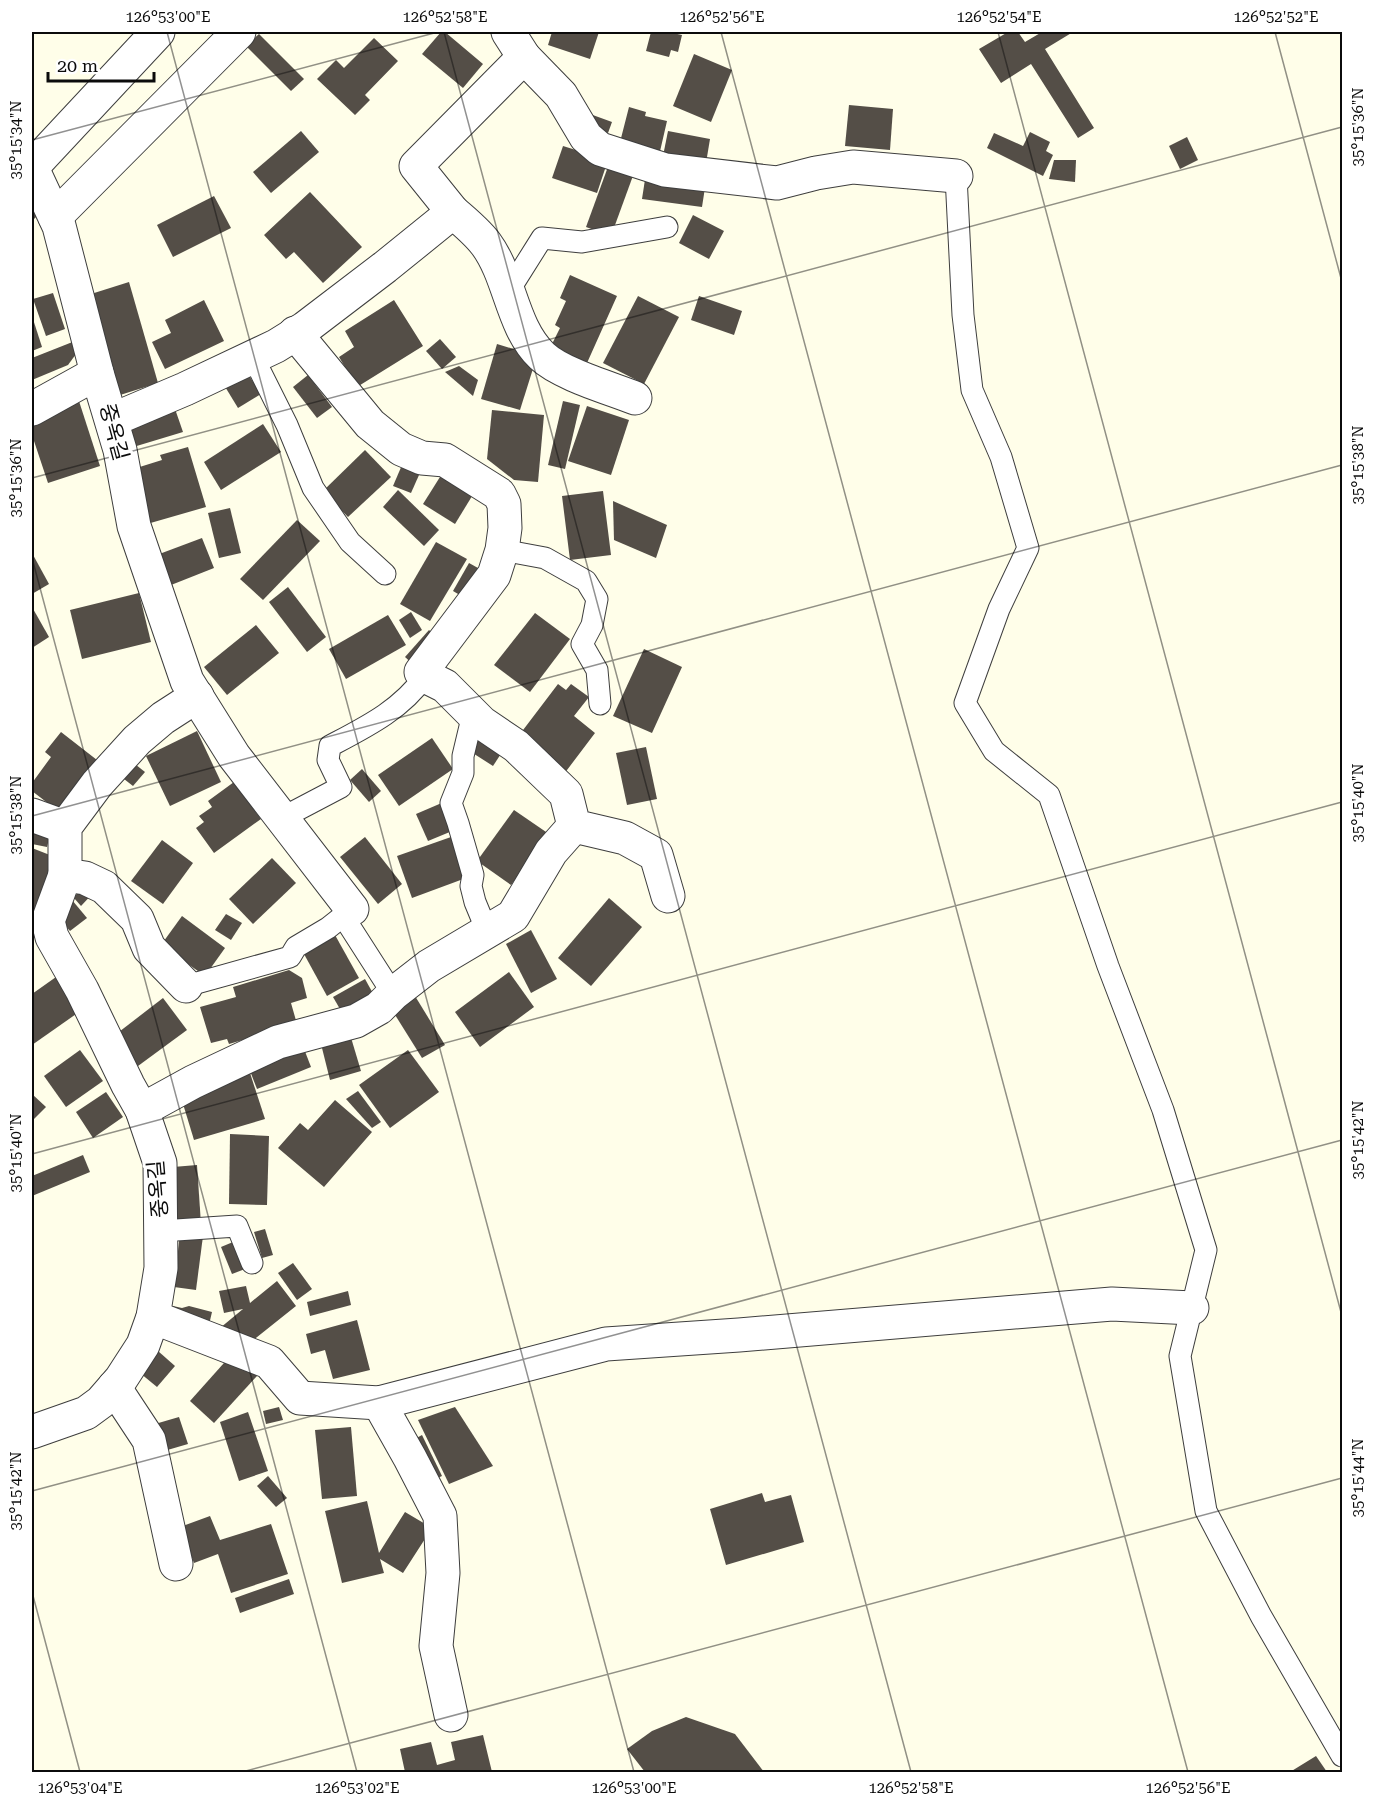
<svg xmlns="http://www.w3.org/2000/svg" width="1374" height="1804" font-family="'Roboto Serif','Noto Sans KR',serif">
	<rect width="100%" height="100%" fill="#fffee9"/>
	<g fill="#544e47">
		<path d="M441,32H445L483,64L463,88L422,54Z"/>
		<path d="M552,32H599L590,59L548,45Z"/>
		<path d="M651,32H668L682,35L678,52L671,50L669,57L646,51Z"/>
		<path d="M1008,32H1018L1025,42L1042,32H1073L1045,49L1094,128L1078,138L1031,64L1001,83L979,49Z"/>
		<path d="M259,34L304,79L291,91L246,46Z"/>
		<path d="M374,38L398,61L365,95L370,100L355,115L317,79L336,60L344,68Z"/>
		<path d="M694,54L732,70L711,122L673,106Z"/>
		<path d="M849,105L893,109L890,150L845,146Z"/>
		<path d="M629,107L646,112L645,116L667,121L658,160L619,146Z"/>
		<path d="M590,114L612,122L608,133L586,125Z"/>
		<path d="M301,131L319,152L271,193L253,172Z"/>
		<path d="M668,131L710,139L705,169L662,161Z"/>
		<path d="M1030,132L1050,142L1046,151L1053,155L1043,176L987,148L994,133L1023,146Z"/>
		<path d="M1187,137L1198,160L1180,169L1169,146Z"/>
		<path d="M563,146L608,160L597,193L552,178Z"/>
		<path d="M1054,160H1076L1075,182L1049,179Z"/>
		<path d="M609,164L634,173L611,236L586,227Z"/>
		<path d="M646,173L706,181L702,207L642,199Z"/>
		<path d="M310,192L362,247L323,283L294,252L286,259L264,235Z"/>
		<path d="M214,196L231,228L173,257L157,225Z"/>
		<path d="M32,198L43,210L32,221Z"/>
		<path d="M693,215L724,231L709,259L679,243Z"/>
		<path d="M570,275L617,296L587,363L551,346L560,328L555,325L566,301L560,298Z"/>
		<path d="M129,282L158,383L117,396L91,294Z"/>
		<path d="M53,293L65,329L46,336L33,299Z"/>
		<path d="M638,296L679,317L644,384L603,363Z"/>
		<path d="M699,296L742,311L734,335L691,320Z"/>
		<path d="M204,300L224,341L165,369L152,342L171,333L165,320Z"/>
		<path d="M394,300L423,346L357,387L339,357L354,347L345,331Z"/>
		<path d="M32,316L42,347L32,351Z"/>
		<path d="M440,339L456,357L442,369L426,351Z"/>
		<path d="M75,341L79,350L68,365L32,380V358Z"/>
		<path d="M497,344L537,356L520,410L481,399Z"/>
		<path d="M459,366L478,380L473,396L445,372Z"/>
		<path d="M246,371L261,394L238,408L224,385Z"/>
		<path d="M308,375L332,407L317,418L293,387Z"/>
		<path d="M77,395L100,466L48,483L32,435V425Z"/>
		<path d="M563,401L580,405L565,469L548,465Z"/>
		<path d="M174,406L183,432L130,448L123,427Z"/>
		<path d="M587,406L629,420L611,475L568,461Z"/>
		<path d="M492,410L544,415L538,482L514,480L487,459Z"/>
		<path d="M263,424L281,452L221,490L204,462Z"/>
		<path d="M188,447L206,507L147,524L130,470L162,460L160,455Z"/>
		<path d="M365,450L391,477L348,517L323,491Z"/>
		<path d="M405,458L423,466L411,493L393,486Z"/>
		<path d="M445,469L477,488L455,524L423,504Z"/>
		<path d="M398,490L439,530L424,546L383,507Z"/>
		<path d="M603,491L611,555L570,560L562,496Z"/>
		<path d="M613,501L667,525L656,558L614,540Z"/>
		<path d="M230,508L241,553L219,558L208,513Z"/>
		<path d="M297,520L320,541L263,600L240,579Z"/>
		<path d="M202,538L214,568L166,587L154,556Z"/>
		<path d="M436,542L467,559L430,621L400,604Z"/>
		<path d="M32,553L49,584L32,594Z"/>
		<path d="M469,563L487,573L470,601L453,591Z"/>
		<path d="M288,587L326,637L307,652L269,602Z"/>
		<path d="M139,593L151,642L82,659L70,610Z"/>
		<path d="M32,607L49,637L32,648Z"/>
		<path d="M411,612L422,630L410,638L399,620Z"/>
		<path d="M535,613L570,639L530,692L494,665Z"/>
		<path d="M388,615L406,645L346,679L329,649Z"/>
		<path d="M256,625L279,653L227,695L204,667Z"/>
		<path d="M429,630L440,640L416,667L405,657Z"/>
		<path d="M644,649L682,667L652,733L613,716Z"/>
		<path d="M558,684L566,690L571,684L589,697L574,716L595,733L564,774L517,738Z"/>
		<path d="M197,731L221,782L170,806L146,756Z"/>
		<path d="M480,731L506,746L493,766L468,750Z"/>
		<path d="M61,732L97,760L58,811L32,791V783L51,757L45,752Z"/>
		<path d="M432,738L453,769L399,806L378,775Z"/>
		<path d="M646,747L657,799L627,805L616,753Z"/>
		<path d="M126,757L145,772L133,786L115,772Z"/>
		<path d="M362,769L381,791L369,802L350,780Z"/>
		<path d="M234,782L261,819L214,853L196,828L204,822L199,816L212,807L208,801Z"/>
		<path d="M444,802L457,829L428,841L416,814Z"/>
		<path d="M514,810L549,834L511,885L477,861Z"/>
		<path d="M32,822L52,827L47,847L32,844Z"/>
		<path d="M365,837L402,884L378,904L340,857Z"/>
		<path d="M451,837L466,878L412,898L397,856Z"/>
		<path d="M162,840L193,863L163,904L131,881Z"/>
		<path d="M32,848L60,859L41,917L32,913Z"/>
		<path d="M272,858L296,883L253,924L229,899Z"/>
		<path d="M82,886L95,891L81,906L74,898Z"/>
		<path d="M609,898L642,927L591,986L558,958Z"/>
		<path d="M72,900L87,918L70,931L55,913Z"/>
		<path d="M226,914L242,923L231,940L215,930Z"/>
		<path d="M182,916L225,948L205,976L161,945Z"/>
		<path d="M531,930L557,979L531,993L506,944Z"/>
		<path d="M335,935L359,978L327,996L304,954Z"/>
		<path d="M289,970L302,978L307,998L291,1003L297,1024L229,1044L227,1039L211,1043L200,1007L236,997L233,987Z"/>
		<path d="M509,972L534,1007L480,1047L455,1012Z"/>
		<path d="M56,977L79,1012L32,1045V994Z"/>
		<path d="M365,979L375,997L344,1016L333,997Z"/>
		<path d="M415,996L445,1045L422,1058L392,1010Z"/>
		<path d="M163,998L187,1030L138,1066L115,1035Z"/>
		<path d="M349,1031L361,1071L330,1080L320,1040Z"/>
		<path d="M301,1041L311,1067L257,1089L247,1063Z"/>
		<path d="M80,1050L103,1081L66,1107L44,1076Z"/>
		<path d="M408,1050L439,1092L390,1128L359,1085Z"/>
		<path d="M250,1073L265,1119L194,1140L180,1094Z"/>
		<path d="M358,1091L381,1122L372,1128L346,1099Z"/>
		<path d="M106,1092L123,1117L93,1138L76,1112Z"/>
		<path d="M32,1094L46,1107L32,1121Z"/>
		<path d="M335,1100L372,1132L324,1187L278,1148L300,1123L308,1130Z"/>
		<path d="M230,1134L269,1136L267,1205L229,1204Z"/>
		<path d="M83,1155L90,1172L32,1196V1176Z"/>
		<path d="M197,1165L201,1224L178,1226L173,1167Z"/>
		<path d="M265,1229L273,1255L262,1258L254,1232Z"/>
		<path d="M180,1233L203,1236L196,1290L174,1287Z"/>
		<path d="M233,1242L245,1269L232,1274L221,1247Z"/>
		<path d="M293,1263L312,1289L297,1300L278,1273Z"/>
		<path d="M277,1281L296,1306L247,1345L214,1333L243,1309L224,1313L219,1291L246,1286L250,1303Z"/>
		<path d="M348,1291L351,1305L310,1316L307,1302Z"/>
		<path d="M173,1306L182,1308L189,1306L212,1312L208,1329L170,1319Z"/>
		<path d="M357,1320L370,1370L333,1379L325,1350L311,1354L306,1334Z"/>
		<path d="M158,1351L175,1366L157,1387L140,1373Z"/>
		<path d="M232,1354L257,1376L214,1423L190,1401Z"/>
		<path d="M279,1407L283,1420L266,1424L263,1411Z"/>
		<path d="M455,1407L493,1466L449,1484L418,1420Z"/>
		<path d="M248,1412L268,1471L239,1481L220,1422Z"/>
		<path d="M179,1417L188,1444L164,1451L155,1424Z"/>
		<path d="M351,1427L357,1496L322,1499L315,1430Z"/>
		<path d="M422,1435L442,1476L431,1481L411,1441Z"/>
		<path d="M268,1476L287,1498L276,1507L257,1486Z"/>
		<path d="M762,1493L765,1502L791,1495L804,1542L726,1565L710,1509Z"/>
		<path d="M367,1501L379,1553L405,1512L432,1528L403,1573L380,1559L384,1573L342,1583L325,1511Z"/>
		<path d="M210,1516L220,1540L271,1524L288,1574L231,1593L218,1554L194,1563L180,1527Z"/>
		<path d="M289,1579L294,1594L240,1613L235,1598Z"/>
		<path d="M686,1717L735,1734L764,1772H645L627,1749L652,1731Z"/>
		<path d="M483,1735L492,1772H405L400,1749L431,1742L437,1765L455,1760L451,1742Z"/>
		<path d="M1316,1756L1327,1772H1290Z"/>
	</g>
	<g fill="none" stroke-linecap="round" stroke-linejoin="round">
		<defs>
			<g id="service">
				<path d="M956,176L963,315L972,390L1001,457L1028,548L999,609L965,703L994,751L1049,795L1108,966L1163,1110L1206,1250L1180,1356L1206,1511L1261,1616L1342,1756"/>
				<path d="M508,292L542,238L582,242L667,227"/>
				<path d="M253,357L287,425L313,488L350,542L385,574"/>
				<path d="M502,550L545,558L586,581L597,599L592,625L582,644L597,670L600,704"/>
				<path d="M473,714L463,756V773L451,803L458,823L473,875L471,886L475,902L487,931"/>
				<path d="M282,818L341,787L328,760L330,746C366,727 401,710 425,676"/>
				<path d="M343,916L393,994"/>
				<path d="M186,986L290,957L296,947L328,928L352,909"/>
				<path d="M161,1231L237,1226L252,1263"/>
			</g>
			<g id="minor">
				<path d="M508,32L524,57L561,95L586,137L600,149L665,170L777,183L816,173L853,167L956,176"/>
				<path d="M32,168L59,226L97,373L120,450L134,526L187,681L234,756L352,909"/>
				<path d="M453,212C465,222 477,232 486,244C511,278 511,326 542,356C561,374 610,388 635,398"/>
				<path d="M55,217L239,32"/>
				<path d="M295,333L370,424L401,449L422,458L445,460L499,494L504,504L505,528L502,550L494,575L421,672L425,676L445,686L482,723L516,746L566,794L574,826L625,838L656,855L668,896"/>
				<path d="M32,409L97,373"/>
				<path d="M112,420L185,389L276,346L305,328L385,267L453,212L416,166L524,57"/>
				<path d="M32,815L65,827"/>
				<path d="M186,986L149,948L137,919L104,887L85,878L65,875V827L97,784L137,740L163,718L197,696"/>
				<path d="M142,1110L193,1082L278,1042L356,1021L379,1008L393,994L429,966L513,916L551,852L574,826"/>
				<path d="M153,1317L269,1362L300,1398L379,1403L606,1344L739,1335L1112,1304L1192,1308"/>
				<path d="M114,1387L149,1440L176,1564"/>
				<path d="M379,1403L410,1458L440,1516L443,1573L436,1646L451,1715"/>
				<path d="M32,1432L86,1413L101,1402L121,1379L143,1345L153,1317L161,1268L160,1163L142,1110L128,1085L82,990L52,937L48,921L65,875"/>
			</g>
			<path id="tertiary" d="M32,167L158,32"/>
		</defs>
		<use href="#service" stroke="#3e3e3e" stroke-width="23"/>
		<use href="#minor" stroke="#3e3e3e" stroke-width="35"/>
		<use href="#tertiary" stroke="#3e3e3e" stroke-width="35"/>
		<use href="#service" stroke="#fff" stroke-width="21"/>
		<use href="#minor" stroke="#fff" stroke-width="33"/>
		<use href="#tertiary" stroke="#fff" stroke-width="33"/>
	</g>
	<path fill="none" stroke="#0b0b0b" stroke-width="1.5" stroke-opacity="0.45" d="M167,32L634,1772M444,32L911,1772M721,32L1188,1772M998,32L1342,1316M1275,32L1342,282M32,140L438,32M32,478L1342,127M32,558L357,1772M32,816L1342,465M32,1154L1342,802M32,1491L1342,1140M32,1592L80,1772M242,1772L1342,1478"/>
	<g text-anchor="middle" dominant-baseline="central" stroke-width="6" stroke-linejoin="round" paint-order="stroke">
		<g font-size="21" fill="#0b0b0b" stroke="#fff">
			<text transform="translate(114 432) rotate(75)">중옥길</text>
			<text transform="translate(158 1189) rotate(-95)">중옥길</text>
		</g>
	</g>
	<rect width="1374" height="1804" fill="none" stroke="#ffffff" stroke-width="66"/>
	<path d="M48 72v9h106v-9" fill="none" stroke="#0b0b0b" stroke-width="3"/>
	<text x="57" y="72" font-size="18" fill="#0b0b0b" stroke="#ffffff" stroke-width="4.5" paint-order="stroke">20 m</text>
	<rect x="33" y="33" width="1308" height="1738" fill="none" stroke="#0b0b0b" stroke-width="2"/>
	<g font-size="15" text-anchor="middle" fill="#0b0b0b">
		<text x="168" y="22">126°53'00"E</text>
		<text x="445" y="22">126°52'58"E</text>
		<text x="722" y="22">126°52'56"E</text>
		<text x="999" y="22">126°52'54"E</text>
		<text x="1276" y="22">126°52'52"E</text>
		<text transform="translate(1358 127) rotate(-90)" y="5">35°15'36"N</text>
		<text transform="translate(16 140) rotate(-90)" y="5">35°15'34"N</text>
		<text transform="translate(1358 465) rotate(-90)" y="5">35°15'38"N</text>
		<text transform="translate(16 478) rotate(-90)" y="5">35°15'36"N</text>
		<text transform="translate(1358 803) rotate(-90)" y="5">35°15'40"N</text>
		<text transform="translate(16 815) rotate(-90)" y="5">35°15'38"N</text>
		<text transform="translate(1358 1140) rotate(-90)" y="5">35°15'42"N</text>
		<text transform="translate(16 1153) rotate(-90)" y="5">35°15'40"N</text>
		<text transform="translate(1358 1478) rotate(-90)" y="5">35°15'44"N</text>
		<text transform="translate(16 1491) rotate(-90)" y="5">35°15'42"N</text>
		<text x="80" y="1793">126°53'04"E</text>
		<text x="357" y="1793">126°53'02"E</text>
		<text x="634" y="1793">126°53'00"E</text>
		<text x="911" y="1793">126°52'58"E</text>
		<text x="1188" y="1793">126°52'56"E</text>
	</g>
</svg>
